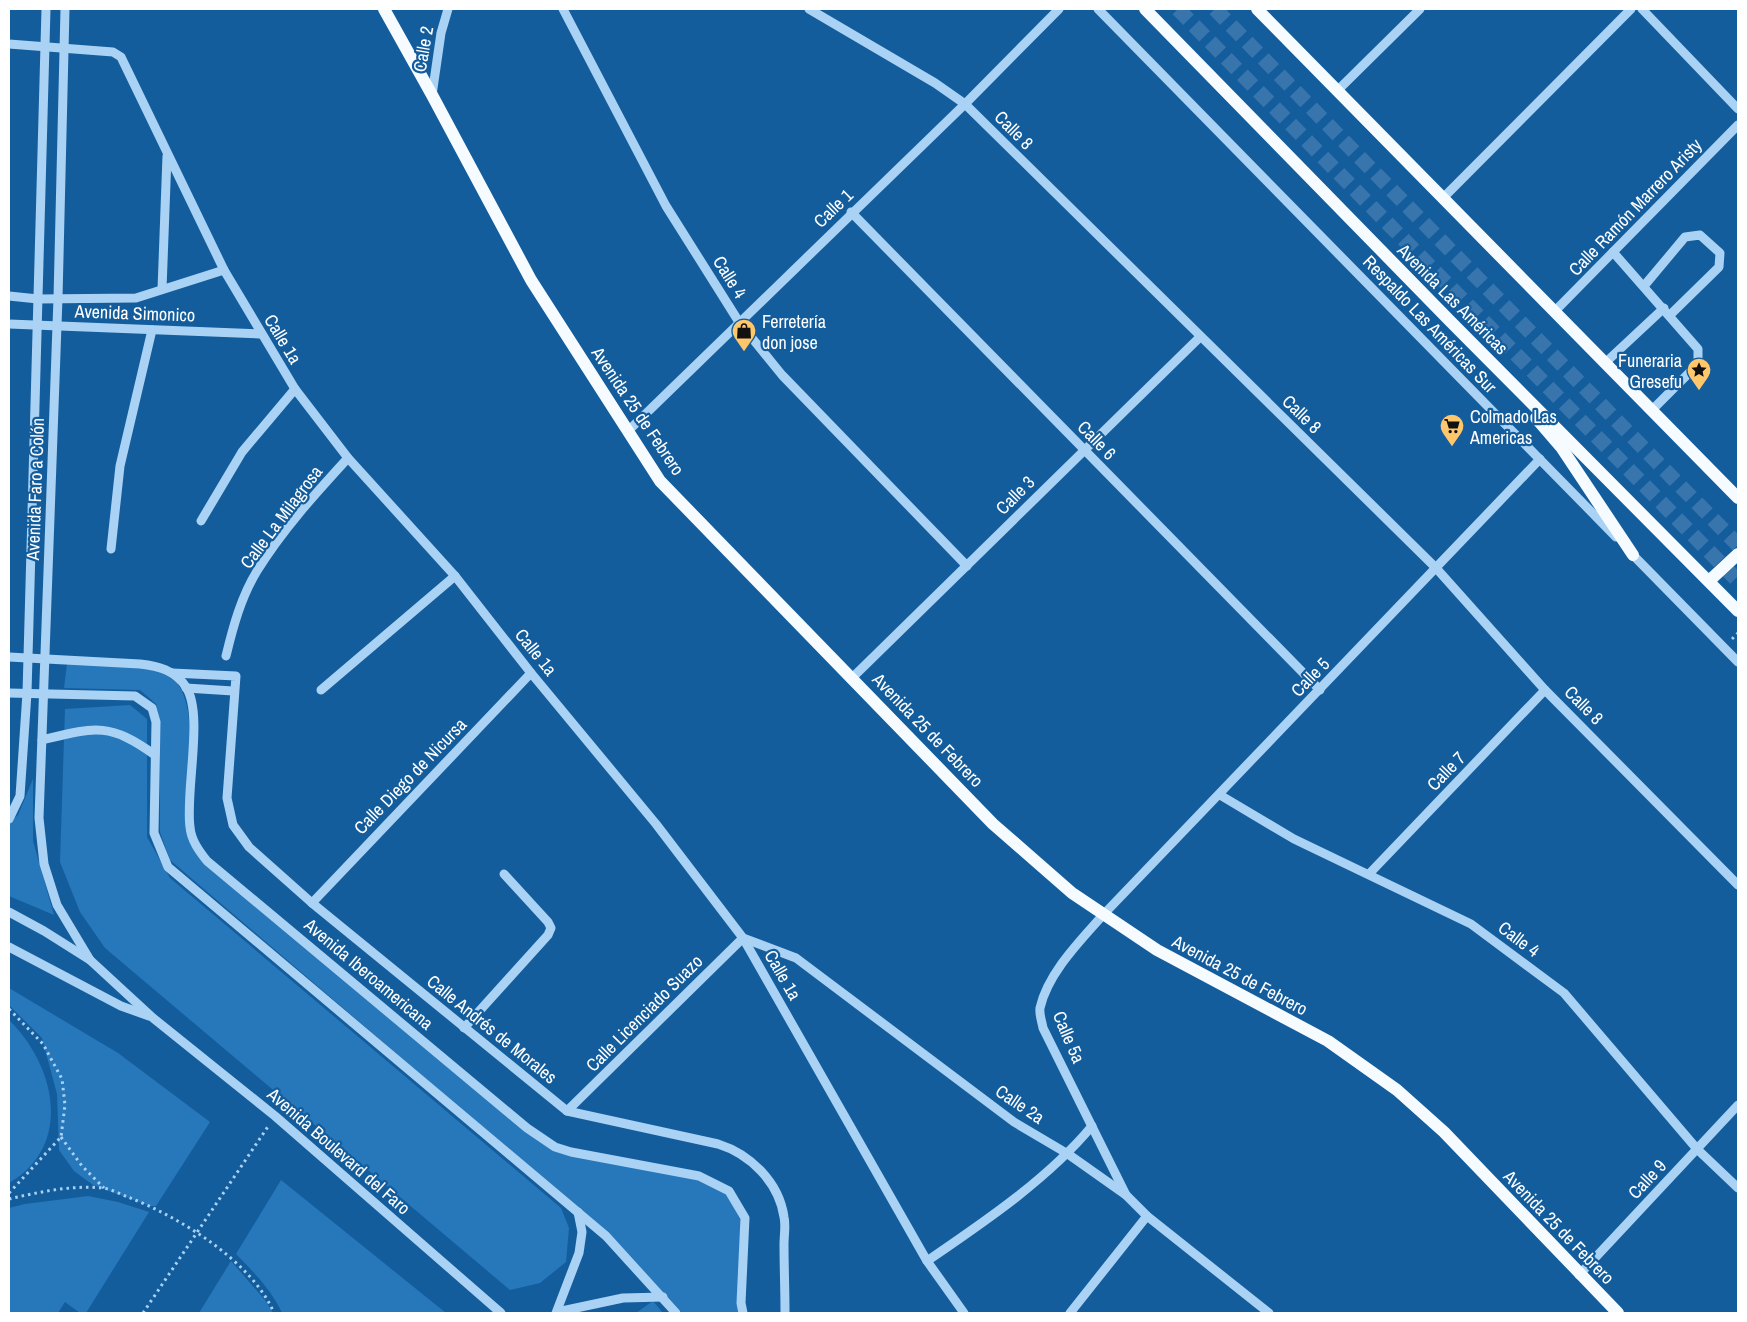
<svg xmlns="http://www.w3.org/2000/svg" width="1747" height="1322" font-family="'Archivo Narrow',sans-serif">
	<rect width="100%" height="100%" fill="#145d9d"/>
	<g fill="#2777bb">
		<path d="M67,664C95,666 127,664 155,669C211,681 182,788 186,829C188,843 197,855 206,866L556,1151L698,1180L727,1194L741,1221L740,1313H682L618,1243L170,860L160,832V721L156,704L140,690L64,688Z"/>
		<path d="M130,705L147,719V837L170,878L561,1208L569,1228L566,1262L540,1283L510,1290L105,948L80,912L60,862L65,709Z"/>
		<path d="M33,779V841L54,915L9,896V823L18,815Z"/>
		<path d="M9,988L118,1053L210,1122L156,1206H150L93,1185L74,1171L59,1150L57,1094L42,1038L9,1005Z"/>
		<path d="M9,1020C55,1065 74,1145 9,1183Z"/>
		<path d="M281,1180L446,1313H282C272,1291 254,1272 236,1254Z"/>
		<path d="M88,1196L118,1202L149,1212L86,1313H80L65,1302L58,1313H9V1208L25,1204Z"/>
		<path d="M231,1261L265,1300L273,1313H199Z"/>
		<path d="M653,1301L663,1313H636Z"/>
	</g>
	<g fill="none" stroke-linecap="round" stroke-linejoin="round">
		<g stroke="#3775ac" stroke-width="15" stroke-dasharray="15 8" stroke-linecap="butt">
			<path d="M1178,9L1738,581"/>
			<path d="M1215,9L1738,545"/>
		</g>
		<g stroke="#aad2f4" stroke-width="3" stroke-dasharray="2.5 4" stroke-linecap="butt">
			<path d="M1732,639L1738,633"/>
			<path d="M9,1009L43,1044L62,1079L65,1105L61,1137L9,1193"/>
			<path d="M61,1137L82,1166L104,1188"/>
			<path d="M9,1199C39,1192 71,1185 103,1188C111,1189 120,1194 128,1197C179,1217 252,1261 274,1313"/>
			<path d="M143,1313L269,1125"/>
		</g>
		<g stroke="#aad2f4" stroke-width="9">
			<path d="M65,9L58,298L39,818L44,864L57,905L90,960"/>
			<path d="M563,9L666,206L739,322L782,375L967,566"/>
			<path d="M809,9L935,83L965,104L1436,568L1545,690L1738,885"/>
			<path d="M1098,9L1616,537"/>
			<path d="M1642,9L1738,109"/>
			<path d="M9,44L113,52L121,57L224,270L295,389L348,458L455,576L531,673L656,824L743,938L927,1261L964,1313"/>
			<path d="M1337,91L1420,9"/>
			<path d="M432,95L441,33L448,9"/>
			<path d="M1444,197L1631,9"/>
			<path d="M851,212L1320,690"/>
			<path d="M1613,252L1698,349V364L1652,410"/>
			<path d="M1644,286L1685,237L1700,235L1720,253L1719,267L1670,315"/>
			<path d="M162,289L167,156"/>
			<path d="M9,296L38,299L136,298L224,270"/>
			<path d="M1555,311L1738,125"/>
			<path d="M9,324L260,334"/>
			<path d="M1605,363L1664,308"/>
			<path d="M629,430L965,104L1059,9"/>
			<path d="M201,521L242,452L295,389"/>
			<path d="M111,549L120,466L152,330"/>
			<path d="M1630,552L1738,662"/>
			<path d="M226,656C233,627 241,597 257,571C282,530 316,493 348,458"/>
			<path d="M9,657L140,664C158,666 175,670 186,687C204,714 185,792 190,827C191,840 199,851 207,861L527,1128L555,1147L571,1152L699,1176L729,1191L745,1218L741,1303L743,1313"/>
			<path d="M172,673L236,676L227,798L233,825L249,847L312,903L567,1111L718,1144C750,1154 779,1182 784,1217C786,1225 784,1235 784,1244C784,1267 785,1290 785,1313"/>
			<path d="M853,677L1200,337"/>
			<path d="M186,688L233,691"/>
			<path d="M321,690L455,576"/>
			<path d="M9,693L135,696L152,708L156,722L154,833L168,867L606,1236L676,1313"/>
			<path d="M42,740C95,727 109,722 155,755"/>
			<path d="M1220,795L1294,839L1471,924L1564,993L1697,1149L1738,1188"/>
			<path d="M9,819L20,796L27,693L46,9"/>
			<path d="M1369,874L1545,690"/>
			<path d="M312,903L531,673"/>
			<path d="M9,912L44,931L90,960L153,1018L275,1116L501,1313"/>
			<path d="M9,947L121,1006L149,1016"/>
			<path d="M464,1028L548,935L551,928L548,922L504,874"/>
			<path d="M567,1111L743,938L796,958L1014,1122L1068,1154L1126,1195L1147,1216L1269,1313"/>
			<path d="M1126,1195L1043,1028C1042,1022 1039,1014 1040,1008C1048,973 1080,941 1103,915L1540,459"/>
			<path d="M927,1261C984,1222 1048,1179 1092,1126"/>
			<path d="M1579,1275L1738,1105"/>
			<path d="M557,1312L623,1298L663,1297"/>
			<path d="M556,1313L579,1253L582,1232L578,1212"/>
			<path d="M1070,1313L1147,1216"/>
		</g>
		<g stroke="#f6fbff" stroke-width="12">
			<path d="M384,9L432,95L531,280L660,481L993,824L1072,893L1157,950L1328,1041L1397,1090L1444,1132L1618,1313"/>
			<path d="M1145,9L1450,321L1738,611"/>
			<path d="M1257,9L1738,498"/>
			<path d="M1536,418L1561,447L1633,555"/>
			<path d="M1709,581L1738,554"/>
		</g>
	</g>
	<defs>
		<symbol id="shop-pin" viewBox="-11 -11 22 30"><path d="M0 17L-7.5 6A9.5 9.5 0 1 1 7.5 6Z" fill="#ffc76c" stroke="#145d9d"/><path d="M-5-2.5h2.3a2.7 3.5 0 0 1 5.4 0H5L5.5 6h-11ZM-1.5-2.5h3a1.5 2.3 0 0 0-3 0Z" fill="#111"/></symbol>
		<symbol id="sight-pin" viewBox="-11 -11 22 30"><path d="M0 17L-7.5 6A9.5 9.5 0 1 1 7.5 6Z" fill="#ffc76c" stroke="#145d9d"/><path d="M0-6L1.8-2.2L6-1.7L2.9 1.2L3.7 5.4L0 3.3L-3.7 5.4L-2.9 1.2L-6-1.7L-1.8-2.2Z" fill="#111"/></symbol>
		<symbol id="supermarket-pin" viewBox="-11 -11 22 30"><path d="M0 17L-7.5 6A9.5 9.5 0 1 1 7.5 6Z" fill="#ffc76c" stroke="#145d9d"/><path d="M-6-5.5h2.5l.6 2H6L4.5 2H-2.5L-4.4-4H-6ZM-1.5 3.2a1.3 1.3 0 1 0 .1 0ZM3 3.2a1.3 1.3 0 1 0 .1 0Z" fill="#111"/></symbol>
	</defs>
	<g fill-rule="evenodd">
		<use href="#shop-pin" x="730" y="317" width="28" height="38"/>
		<use href="#sight-pin" x="1685" y="356" width="28" height="38"/>
		<use href="#supermarket-pin" x="1438" y="412" width="28" height="38"/>
	</g>
	<g text-anchor="middle" dominant-baseline="central" stroke-width="4.5" stroke-linejoin="round" paint-order="stroke">
		<g font-size="18" fill="#fff" stroke="#145d9d">
			<text transform="translate(423 49) rotate(-80)">Calle 2</text>
			<text transform="translate(1014 130) rotate(45)">Calle 8</text>
			<text transform="translate(1635 207) rotate(-46)">Calle Ramón Marrero Aristy</text>
			<text transform="translate(833 208) rotate(-44)">Calle 1</text>
			<text transform="translate(730 277) rotate(58)">Calle 4</text>
			<text transform="translate(1453 299) rotate(45)">Avenida Las Américas</text>
			<text transform="translate(135 313) rotate(2)">Avenida Simonico</text>
			<text transform="translate(1430 324) rotate(46)">Respaldo Las Américas Sur</text>
			<text transform="translate(283 339) rotate(59)">Calle 1a</text>
			<text transform="translate(638 411) rotate(56)">Avenida 25 de Febrero</text>
			<text transform="translate(1302 414) rotate(44)">Calle 8</text>
			<text transform="translate(1097 440) rotate(46)">Calle 6</text>
			<text transform="translate(35 489) rotate(-88)">Avenida Faro a Colón</text>
			<text transform="translate(1015 495) rotate(-45)">Calle 3</text>
			<text transform="translate(281 517) rotate(-53)">Calle La Milagrosa</text>
			<text transform="translate(536 652) rotate(51)">Calle 1a</text>
			<text transform="translate(1310 677) rotate(-46)">Calle 5</text>
			<text transform="translate(1584 705) rotate(45)">Calle 8</text>
			<text transform="translate(928 730) rotate(46)">Avenida 25 de Febrero</text>
			<text transform="translate(1446 771) rotate(-46)">Calle 7</text>
			<text transform="translate(410 776) rotate(-46)">Calle Diego de Nicursa</text>
			<text transform="translate(1519 939) rotate(37)">Calle 4</text>
			<text transform="translate(369 974) rotate(40)">Avenida Iberoamericana</text>
			<text transform="translate(783 975) rotate(60)">Calle 1a</text>
			<text transform="translate(1240 975) rotate(28)">Avenida 25 de Febrero</text>
			<text transform="translate(644 1013) rotate(-45)">Calle Licenciado Suazo</text>
			<text transform="translate(492 1029) rotate(39)">Calle Andrés de Morales</text>
			<text transform="translate(1069 1037) rotate(67)">Calle 5a</text>
			<text transform="translate(1020 1104) rotate(34)">Calle 2a</text>
			<text transform="translate(339 1151) rotate(41)">Avenida Boulevard del Faro</text>
			<text transform="translate(1647 1179) rotate(-47)">Calle 9</text>
			<text transform="translate(1559 1227) rotate(46)">Avenida 25 de Febrero</text>
		</g>
		<g font-size="18" fill="#fff" stroke="#145d9d" text-anchor="start">
			<text x="762" y="321">Ferretería<tspan x="762" dy="21">don jose</tspan></text>
			<text x="1682" y="360" text-anchor="end">Funeraria<tspan x="1682" dy="21">Gresefu</tspan></text>
			<text x="1470" y="416">Colmado Las<tspan x="1470" dy="21">Americas</tspan></text>
		</g>
	</g>
	<rect width="1747" height="1322" fill="none" stroke="#ffffff" stroke-width="20"/>
</svg>
